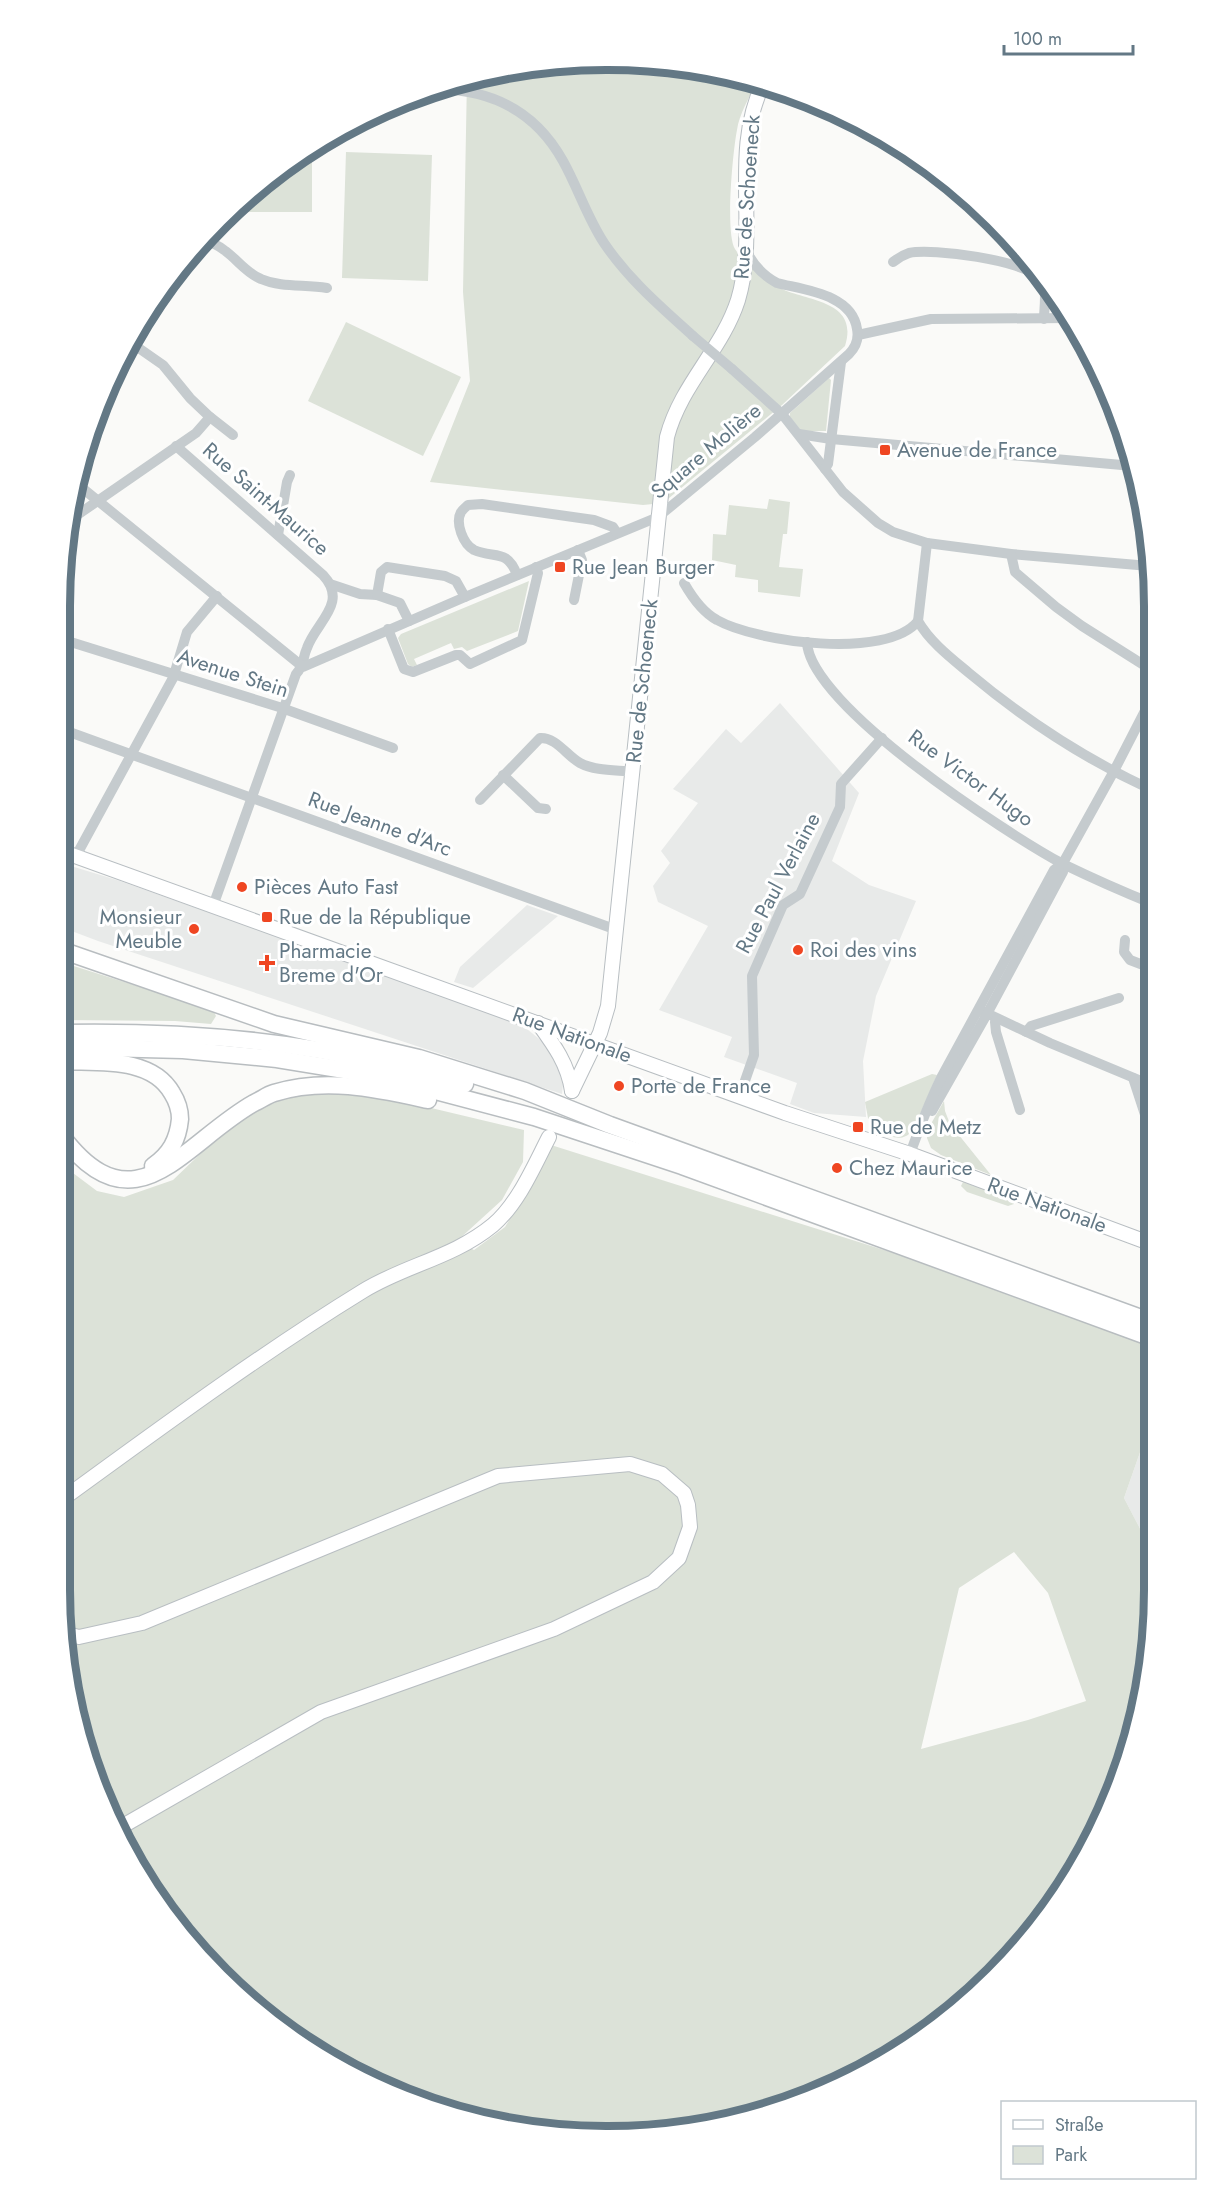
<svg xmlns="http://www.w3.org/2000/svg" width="1214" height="2197" font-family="Jost,sans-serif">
	<rect width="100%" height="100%" fill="#fafaf8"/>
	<g fill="#e8eae9">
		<path d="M780,703L859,793L832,861L869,885L916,901L876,996L863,1061L866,1117L814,1113L790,1104L797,1083L724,1057L732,1037L659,1010L708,926L658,902L653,886L670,863L661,851L698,803L673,789L726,729L741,743Z"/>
		<path d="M61,863L117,880L517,1021L543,1042L556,1059L564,1075L562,1094L98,941L61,927Z"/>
		<path d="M527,905L558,916L473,988L454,982L460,967Z"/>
		<path d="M1152,1418L1153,1544L1147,1542L1124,1498Z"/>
	</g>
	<g fill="#dce2d8" fill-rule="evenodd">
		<path d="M571,61L678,65L756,83C750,97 739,114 737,130C733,150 725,233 735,249C743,261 763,279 776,286C803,302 860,298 845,346L782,405L663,503L643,505L430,482L470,381L463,292L467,78Z"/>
		<path d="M312,149V212H233L274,173Z"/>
		<path d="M346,152L432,155L428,281L342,278Z"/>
		<path d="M346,322L461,377L423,456L308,401Z"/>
		<path d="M829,378L831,380L826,431H801L790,417V413Z"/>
		<path d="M769,499L790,502L787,534H783L779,567L803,569L800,597L758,592V580L735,577L736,565L712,560L713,534L726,535L729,505L767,509Z"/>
		<path d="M529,581L518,631L467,651L462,647L454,649L451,643L414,659L417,665L412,667L408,664L398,638L401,634Z"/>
		<path d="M61,962L213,1010L216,1016L211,1024L175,1021L61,1020Z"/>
		<path d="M932,1074L937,1075L913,1130C899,1148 878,1131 868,1118L865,1102Z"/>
		<path d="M310,1089L364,1092L524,1130L523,1162L502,1200L457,1241L474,1250L505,1227L528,1189L551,1145L995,1285L1152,1345V1418L1124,1498L1147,1542L1153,1544V1625L1135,1732L1081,1863L968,2001L817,2095L643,2136L466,2118L303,2045L173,1923L89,1766L60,1590V1155L73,1173L97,1191L124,1197L173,1180L224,1131L257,1104ZM1014,1552L1048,1593L1086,1701L1028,1720L921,1749L959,1588Z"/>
		<path d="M944,1101L945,1111L950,1124L991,1175L941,1155L931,1148L927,1138L928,1129Z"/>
		<path d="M963,1182L1010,1198L1013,1201L1014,1204L1008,1206L967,1192L961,1186Z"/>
	</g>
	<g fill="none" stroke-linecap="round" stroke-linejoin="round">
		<defs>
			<g id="major">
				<path d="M61,851L785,1113L910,1154L1152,1244"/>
				<path d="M538,1023C554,1045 568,1064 572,1091"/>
				<path d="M572,1091L600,1033L608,1006L667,437C681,384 722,350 738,300C759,230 730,152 763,84"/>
				<path d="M60,1501C159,1429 259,1355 363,1291C405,1265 453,1258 493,1225C518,1204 534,1166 549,1137"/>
				<path d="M67,1634L79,1637L142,1623L498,1476L630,1464L662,1474L684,1493L688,1505L690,1527L679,1558L653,1582L554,1629L321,1712L121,1827"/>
			</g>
			<g id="highway">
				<path d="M61,950L274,1024L419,1058L525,1091L610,1125L1152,1322"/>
				<path d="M61,1033C167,1031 276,1038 380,1062C409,1068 437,1076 465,1084"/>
				<path d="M61,1047L183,1050L277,1059L375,1075L534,1117L682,1166L1152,1338"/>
				<path d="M61,1061C97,1063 151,1056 172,1093C177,1101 180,1110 180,1119C178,1140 170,1154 153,1166"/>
				<path d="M61,1135C135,1234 183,1143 254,1103C261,1100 267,1095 274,1093C326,1077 377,1089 428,1100"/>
			</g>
		</defs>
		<use href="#major" stroke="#b8bec2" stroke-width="16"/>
		<use href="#highway" stroke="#b8bdc0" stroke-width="19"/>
		<g stroke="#c5cbce" stroke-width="10">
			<path d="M438,89C493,90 536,112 563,161C578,188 587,217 604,243C629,280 661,307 693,336"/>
			<path d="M203,240C210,242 218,245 224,250C237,259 246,273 261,279C282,288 305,284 327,288"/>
			<path d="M893,262C898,258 903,255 909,253C933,248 1023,260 1040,278C1048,288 1044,307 1044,319"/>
			<path d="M858,335L931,319L1069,318"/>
			<path d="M732,369L782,414L843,492L878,523L893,532L927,543L1011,554L1149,566"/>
			<path d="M210,417L233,435"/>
			<path d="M799,434L831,439L1133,466"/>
			<path d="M176,446L323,575C349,603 316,622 307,648C302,659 305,664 296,674L213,906"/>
			<path d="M825,469L828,464L841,362"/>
			<path d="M76,483L303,667L465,597L658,517L755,437L849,354C856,347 859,339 857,329C852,294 804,290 777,283C762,275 753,265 746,250"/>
			<path d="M70,520L196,433L210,417L190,398L163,365L130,342"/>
			<path d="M278,535L287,482L290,475"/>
			<path d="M927,543L918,621C930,642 951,658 969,673C1024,719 1085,759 1150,789"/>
			<path d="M1011,554L1015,572L1056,607L1082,626L1150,669"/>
			<path d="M517,575C507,548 494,559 474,550C463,544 455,523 461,512C461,511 467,506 468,505L482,504L594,520L613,527L617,533"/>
			<path d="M684,583C692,597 702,612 717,620C756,642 887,660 918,621"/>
			<path d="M330,584L360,594L377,595L381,572L387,567L445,576L456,581L465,597"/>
			<path d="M377,595L400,603L409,621"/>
			<path d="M574,600L582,560L578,550"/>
			<path d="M388,629L404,669L413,672L456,655H460L470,664L522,640L538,573L536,567"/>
			<path d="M61,639L279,707L393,748"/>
			<path d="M807,642C809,705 1007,834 1063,864C1092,878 1121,891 1151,903"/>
			<path d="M61,729L617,930"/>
			<path d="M503,775L538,808L546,809"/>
			<path d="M480,800L540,738C556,737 567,756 580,763C595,771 616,770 633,772"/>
			<path d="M76,856L173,678L187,632L217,596"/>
			<path d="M1125,940L1124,952L1130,960L1151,968"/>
			<path d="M982,1011L1050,1043L1151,1085"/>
			<path d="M997,1019L995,1022L996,1032L1020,1110"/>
			<path d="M1026,1032L1031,1026L1119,998"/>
			<path d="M1133,1078L1151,1133"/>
			<path d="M740,1095L754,1055L752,976L783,905L800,894L840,807L841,784L882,738"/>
			<path d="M932,1111L987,1014L1063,872V863"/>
			<path d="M910,1154C919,1129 929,1103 941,1078L1054,870L1063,863L1114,771L1150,701"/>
		</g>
		<use href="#major" stroke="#fff" stroke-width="14"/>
		<use href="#highway" stroke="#fff" stroke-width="16"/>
		<path stroke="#c5cbce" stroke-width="10" d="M693,336L732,369"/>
	</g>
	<g fill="#ef4622" stroke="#fff" stroke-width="2">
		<rect x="879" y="444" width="12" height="12" rx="3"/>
		<rect x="554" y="561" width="12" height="12" rx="3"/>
		<circle cx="242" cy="887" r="6"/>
		<rect x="261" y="911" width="12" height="12" rx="3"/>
		<circle cx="194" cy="929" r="6"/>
		<circle cx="798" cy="950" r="6"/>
		<path d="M264 954h6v6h6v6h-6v6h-6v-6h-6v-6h6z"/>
		<circle cx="619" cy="1086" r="6"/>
		<rect x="852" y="1121" width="12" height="12" rx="3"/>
		<circle cx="837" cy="1168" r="6"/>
	</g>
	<g text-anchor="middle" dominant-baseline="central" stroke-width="6" stroke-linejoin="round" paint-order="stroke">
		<g font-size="21" fill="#637885" stroke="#fff">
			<text transform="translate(747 197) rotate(-86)">Rue de Schoeneck</text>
			<text transform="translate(706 451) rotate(-40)">Square Molière</text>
			<text transform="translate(266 499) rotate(41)">Rue Saint-Maurice</text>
			<text transform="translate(233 673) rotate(18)">Avenue Stein</text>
			<text transform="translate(642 681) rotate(-84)">Rue de Schoeneck</text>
			<text transform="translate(971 778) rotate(36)">Rue Victor Hugo</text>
			<text transform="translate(380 824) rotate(20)">Rue Jeanne d'Arc</text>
			<text transform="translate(778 883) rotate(-62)">Rue Paul Verlaine</text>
			<text transform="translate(572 1035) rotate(20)">Rue Nationale</text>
			<text transform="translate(1047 1205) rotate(20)">Rue Nationale</text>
		</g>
		<g font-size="21" fill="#637885" stroke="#fff" text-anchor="start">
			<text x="897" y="450">Avenue de France</text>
			<text x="572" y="567">Rue Jean Burger</text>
			<text x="254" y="887">Pièces Auto Fast</text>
			<text x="182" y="917" text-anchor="end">Monsieur<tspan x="182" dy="24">Meuble</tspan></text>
			<text x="279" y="917">Rue de la République</text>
			<text x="810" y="950">Roi des vins</text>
			<text x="279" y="951">Pharmacie<tspan x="279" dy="24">Breme d'Or</tspan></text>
			<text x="631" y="1086">Porte de France</text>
			<text x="870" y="1127">Rue de Metz</text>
			<text x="849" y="1168">Chez Maurice</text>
		</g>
	</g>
	<path d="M0 0H1214V2197H0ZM606 70H608A536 536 0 0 1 1144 606V1590A536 536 0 0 1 608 2126H606A536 536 0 0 1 70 1590V606A536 536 0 0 1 606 70Z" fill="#fff" fill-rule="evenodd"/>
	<path fill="none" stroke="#637885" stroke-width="8" d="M606 70H608A536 536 0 0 1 1144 606V1590A536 536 0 0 1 608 2126H606A536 536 0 0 1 70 1590V606A536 536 0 0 1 606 70Z"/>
	<rect x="1001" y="2101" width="195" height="78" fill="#ffffff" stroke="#c1c9ce" stroke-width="1.5"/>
	<rect x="1013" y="2120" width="30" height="9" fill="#ffffff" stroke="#c1c9ce" stroke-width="1.5"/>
	<text x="1055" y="2131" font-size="18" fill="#637885">Straße</text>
	<rect x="1013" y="2146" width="30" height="18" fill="#dce2d8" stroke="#c1c9ce" stroke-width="1.5"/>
	<text x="1055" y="2161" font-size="18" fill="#637885">Park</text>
	<path d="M1004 45v9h129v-9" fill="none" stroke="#637885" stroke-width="3"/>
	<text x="1013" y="45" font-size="18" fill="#637885" stroke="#ffffff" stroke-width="4.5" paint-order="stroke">100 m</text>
</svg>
